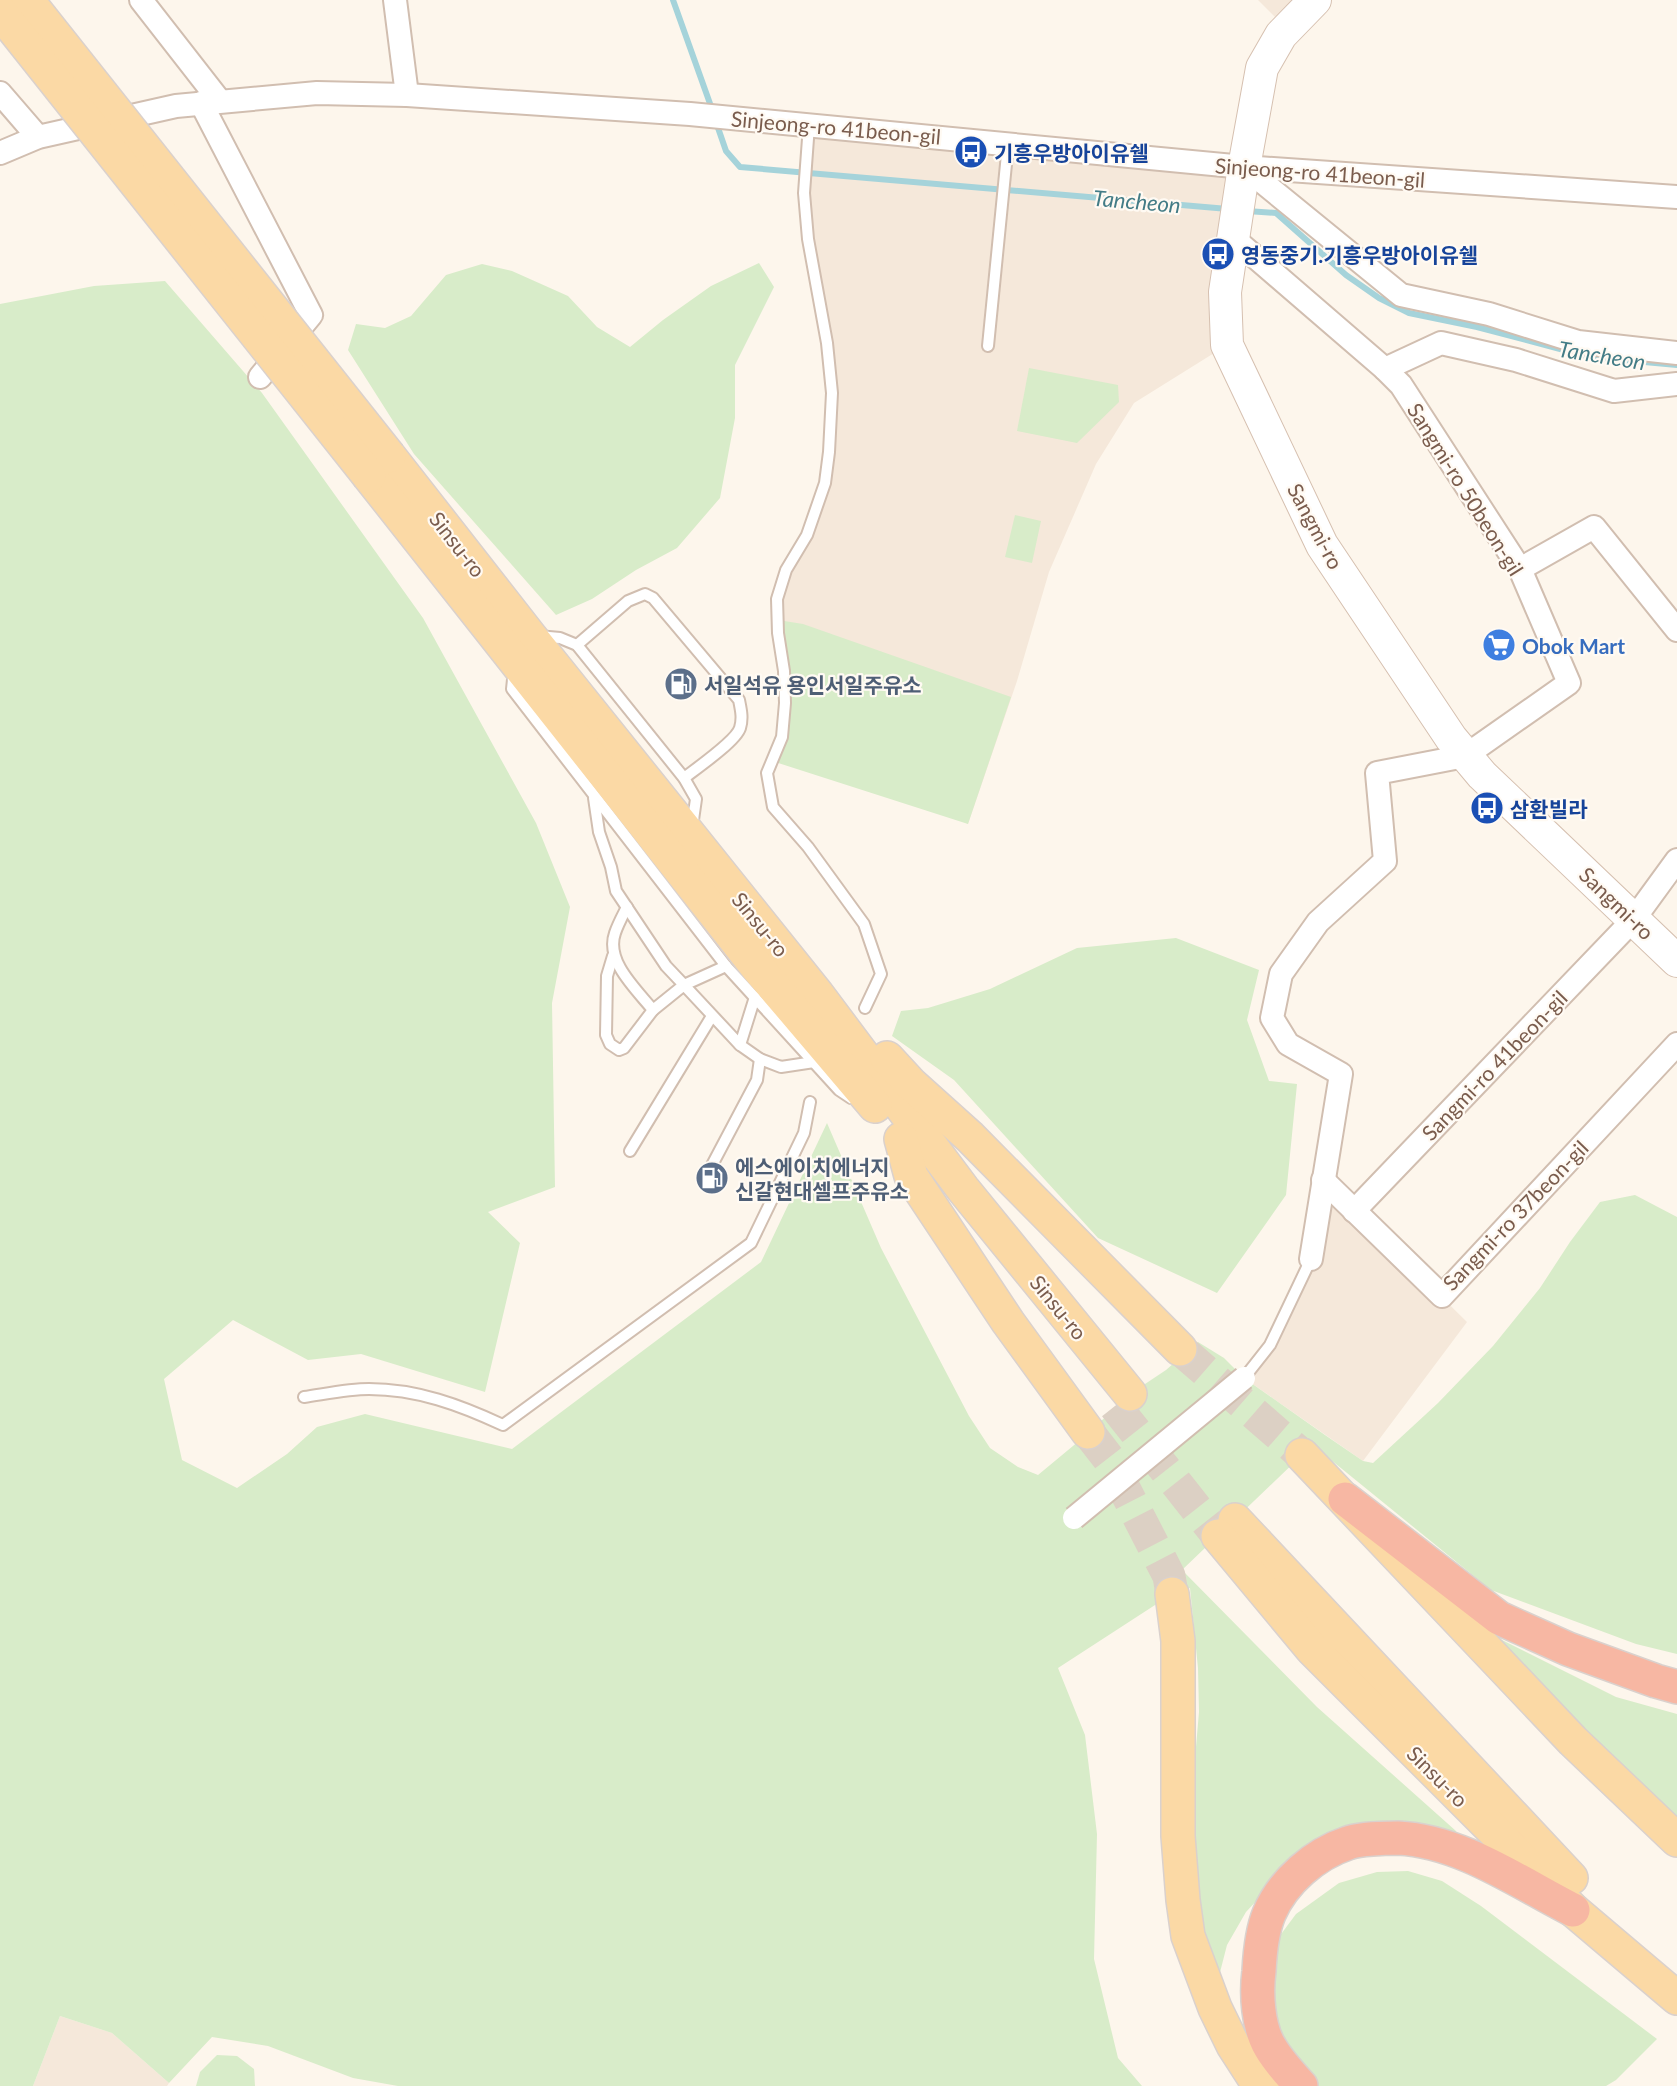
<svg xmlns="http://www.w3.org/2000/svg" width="1677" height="2086" font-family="Lato,'Noto Sans KR',sans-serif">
	<rect width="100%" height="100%" fill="#fdf6ec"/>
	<g fill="#f5e8da">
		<path d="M1258,0H1293L1275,17Z"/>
		<path d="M809,125L1244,167L1227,345L1134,403L1096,464L1049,572L1017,681L968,824L782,737L777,599L825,483L832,393L808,239Z"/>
		<path d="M1323,1180L1467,1322L1363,1461L1244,1378L1270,1345L1311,1259Z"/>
		<path d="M60,2016L112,2033L169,2083L167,2086H33Z"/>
	</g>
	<g fill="#d8ecc9">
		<path d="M759,263L774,287L735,365V418L720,498L677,548L636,570L592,599L556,615L414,454L348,350L356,324L385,328L411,316L446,275L482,264L512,271L568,296L597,327L630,347L663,320L711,286Z"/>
		<path d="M165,281L262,393L423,618L536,823L570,907L552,1003L555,1187L488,1212L520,1243L485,1392L361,1354L308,1360L233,1320L164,1379L182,1460L237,1488L287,1454L317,1427L365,1414L512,1449L761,1262L827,1123L881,1248L969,1416L990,1448L1018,1467L1038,1475L1085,1436L1130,1394L1166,1370L1198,1342L1224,1358L1244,1378L1325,1435L1363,1461L1373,1463L1438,1403L1493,1346L1540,1288L1570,1242L1600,1202L1635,1195L1677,1217V1654L1636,1644L1491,1590L1315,1447L1302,1455L1182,1570L1317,1707L1456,1831L1462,1845L1395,1833L1273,1883L1246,1912L1227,1945L1217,1984L1193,1956L1194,1770L1199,1712L1198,1668L1190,1588L1172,1594L1058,1668L1085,1735L1097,1834L1094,1959L1118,2058L1142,2086H398L353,2078L268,2046L212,2037L169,2083L112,2033L60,2016L33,2086H0V304L94,286Z"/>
		<path d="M1029,368L1118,385L1119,402L1077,443L1017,431Z"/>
		<path d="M1015,515L1041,521L1032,563L1005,557Z"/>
		<path d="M778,620L803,624L1011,697L968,824L772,761L782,737Z"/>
		<path d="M1176,938L1259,970L1247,1020L1269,1081L1297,1084L1286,1195L1217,1293L1098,1238L954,1080L892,1036L901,1011L928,1008L990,989L1077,948Z"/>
		<path d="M1488,1633L1616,1697L1677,1714V1828Z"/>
		<path d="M1408,1871L1442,1881L1481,1906L1657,2039L1616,2080L1606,2086H1304L1260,1985L1270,1949L1296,1914L1339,1883L1377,1872Z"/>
		<path d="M217,2055L237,2056L254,2069L255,2086H196L200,2072Z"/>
	</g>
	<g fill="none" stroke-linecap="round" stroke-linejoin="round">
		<g stroke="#a5d3da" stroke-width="6">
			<path d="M673,0L713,112"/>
			<path d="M716,122L726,151L740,167L1228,209"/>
			<path d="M1247,211L1276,213L1346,275L1379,298L1409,313L1477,327L1590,357L1677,365"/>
		</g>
		<g stroke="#dcd0c4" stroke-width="33" stroke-dasharray="33 16" stroke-linecap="butt">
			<path d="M1180,1349L1302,1455"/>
			<path d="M1115,1406L1218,1536"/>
			<path d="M1088,1432L1109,1459L1169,1576L1172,1594"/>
		</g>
		<defs>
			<g id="lane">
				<path d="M809,125L804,193L808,239L827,343L832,393L829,452L825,483L807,535L786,570L777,599L778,633L784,671L785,703L782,737L767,773L773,807L808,847L864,924L881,974L865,1008"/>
				<path d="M988,346L1008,144"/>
				<path d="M538,636L560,638L577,645L684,778L696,799L692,827"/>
				<path d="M577,645L628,601L645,594L653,598L739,700C741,710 743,718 740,728C736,741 697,768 684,778"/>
				<path d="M514,670L512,689L726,966L839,1090L851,1098"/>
				<path d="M594,798L599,832L611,867L616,891L666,966L684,985L726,966"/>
				<path d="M627,907C623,915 618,924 615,933C605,961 636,989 653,1010L684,985L740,1045"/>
				<path d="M613,956L607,976L606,1035L610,1044L619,1050L624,1048L653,1010"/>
				<path d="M755,997L740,1045L760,1059L781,1067L814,1062"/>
				<path d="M630,1151L712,1016"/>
				<path d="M711,1167L757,1080L760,1059"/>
				<path d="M1244,1378L1270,1345L1311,1259"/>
				<path d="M304,1397C325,1394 348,1389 369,1389C417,1389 460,1405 503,1425L751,1243L804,1133L810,1102"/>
			</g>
			<g id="street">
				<path d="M141,0L219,100"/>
				<path d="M395,0L407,95"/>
				<path d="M0,93L38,137"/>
				<path d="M201,103L311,315L260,377"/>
				<path d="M0,153L38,137L176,106L317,93L407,95L690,114L1244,167L1677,197"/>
				<path d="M1244,167L1401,295L1489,314L1578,342L1677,353"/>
				<path d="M1232,237L1385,369L1401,385L1520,569L1569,683L1465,756L1377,773L1385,861L1318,922L1281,974L1272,1018L1288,1044L1341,1074L1311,1259"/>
				<path d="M1385,369L1441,343L1516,360L1614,391L1677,384"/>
				<path d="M1520,569L1594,527L1677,630"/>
				<path d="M1323,1180L1442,1296L1677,1044"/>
				<path d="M1354,1211L1634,919L1677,860"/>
			</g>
			<path id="secondary" d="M1315,0L1281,35L1262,68L1244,167L1225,292L1227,345L1322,545L1451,738L1482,775L1677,961"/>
			<g id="primary">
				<path d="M389,456L529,635L817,994L963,1189L1130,1394"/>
				<path d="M369,476L757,967L875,1106"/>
				<path d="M887,1058L911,1084L970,1137L1180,1349"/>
				<path d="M901,1139L911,1176L1008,1322L1088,1432"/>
				<path d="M1302,1455L1573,1741L1677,1840"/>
				<path d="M1235,1520L1571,1878"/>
				<path d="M1218,1536L1312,1649L1573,1910L1677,1998"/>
				<path d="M1172,1594L1178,1641V1836L1183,1900L1188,1936L1215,2008L1233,2045L1253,2076L1263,2086"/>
			</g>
			<g id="highway">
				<path d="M1345,1499L1499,1618L1568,1649L1656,1681L1677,1687"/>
				<path d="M1301,2086C1290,2074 1278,2061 1270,2047C1258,2027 1256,1994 1259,1971C1260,1952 1262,1931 1269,1914C1283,1881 1315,1854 1348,1843C1358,1839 1386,1838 1398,1838C1461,1841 1518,1882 1573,1910"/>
			</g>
		</defs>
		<use href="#lane" stroke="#d1beb0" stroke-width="14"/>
		<use href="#street" stroke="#d1beb0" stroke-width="26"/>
		<use href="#secondary" stroke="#d6c0b0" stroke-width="34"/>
		<use href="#primary" stroke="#dad1cd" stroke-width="36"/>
		<use href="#highway" stroke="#dad1cd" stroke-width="36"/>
		<use href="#lane" stroke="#fff" stroke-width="10"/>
		<use href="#street" stroke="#fff" stroke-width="22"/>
		<use href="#secondary" stroke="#fff" stroke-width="32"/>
		<use href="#primary" stroke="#fbd9a5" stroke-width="33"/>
		<use href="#highway" stroke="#f7b7a3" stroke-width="33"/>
		<defs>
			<path id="street-bridge" d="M1074,1518L1244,1378"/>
			<g id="primary-bridge">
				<path d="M27,0L389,456"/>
				<path d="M0,12L369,476"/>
			</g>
		</defs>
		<use href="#street-bridge" stroke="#d1beb0" stroke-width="26" stroke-linecap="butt"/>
		<use href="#primary-bridge" stroke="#dad1cd" stroke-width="36" stroke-linecap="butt"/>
		<use href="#street-bridge" stroke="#fff" stroke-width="22"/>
		<use href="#primary-bridge" stroke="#fbd9a5" stroke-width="33"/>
	</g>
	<defs>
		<symbol id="bus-disc" viewBox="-11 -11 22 22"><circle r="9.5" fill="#1a4fb4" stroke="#fffaf3"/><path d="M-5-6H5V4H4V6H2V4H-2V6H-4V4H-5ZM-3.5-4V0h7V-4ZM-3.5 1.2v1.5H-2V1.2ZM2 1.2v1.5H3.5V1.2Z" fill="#fff"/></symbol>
		<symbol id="supermarket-disc" viewBox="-11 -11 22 22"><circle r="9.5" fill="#3f7fe0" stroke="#fffaf3"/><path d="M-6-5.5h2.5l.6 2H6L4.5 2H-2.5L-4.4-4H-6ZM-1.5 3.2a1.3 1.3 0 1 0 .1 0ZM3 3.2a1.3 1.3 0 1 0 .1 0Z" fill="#fff"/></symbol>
		<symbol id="fuel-disc" viewBox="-11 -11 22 22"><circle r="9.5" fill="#5c6f8a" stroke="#fffaf3"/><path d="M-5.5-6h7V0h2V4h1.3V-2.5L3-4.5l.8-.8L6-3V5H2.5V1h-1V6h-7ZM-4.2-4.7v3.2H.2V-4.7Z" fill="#fff"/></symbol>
	</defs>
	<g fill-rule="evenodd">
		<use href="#bus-disc" x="952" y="133" width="38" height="38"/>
		<use href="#bus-disc" x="1199" y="235" width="38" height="38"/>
		<use href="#supermarket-disc" x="1480" y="626" width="38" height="38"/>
		<use href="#fuel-disc" x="662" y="665" width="38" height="38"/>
		<use href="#bus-disc" x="1468" y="789" width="38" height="38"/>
		<use href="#fuel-disc" x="693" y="1159" width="38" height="38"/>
	</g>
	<g text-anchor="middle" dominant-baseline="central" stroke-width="4.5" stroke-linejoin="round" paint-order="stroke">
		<g font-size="21" fill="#7a5c4d" stroke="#fffaf3">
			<text transform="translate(836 127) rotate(5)">Sinjeong-ro 41beon-gil</text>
			<text transform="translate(1320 172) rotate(4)">Sinjeong-ro 41beon-gil</text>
			<text transform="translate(1466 489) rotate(58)">Sangmi-ro 50beon-gil</text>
			<text transform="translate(1316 526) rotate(62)">Sangmi-ro</text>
			<text transform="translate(458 544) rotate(52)">Sinsu-ro</text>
			<text transform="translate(1617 903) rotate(44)">Sangmi-ro</text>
			<text transform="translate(761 924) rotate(51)">Sinsu-ro</text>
			<text transform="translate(1494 1065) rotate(-46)">Sangmi-ro 41beon-gil</text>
			<text transform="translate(1515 1215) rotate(-46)">Sangmi-ro 37beon-gil</text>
			<text transform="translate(1059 1307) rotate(51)">Sinsu-ro</text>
			<text transform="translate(1438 1776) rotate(45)">Sinsu-ro</text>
		</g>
		<g font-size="21" font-weight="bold" fill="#164399" stroke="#fffaf3" text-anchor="start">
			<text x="994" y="152">기흥우방아이유쉘</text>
			<text x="1241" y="254">영동중기.기흥우방아이유쉘</text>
			<text x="1510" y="808">삼환빌라</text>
		</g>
		<g font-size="21" font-weight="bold" fill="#366cbe" stroke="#fffaf3" text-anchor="start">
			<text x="1522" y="645">Obok Mart</text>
		</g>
		<g font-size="21" font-weight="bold" fill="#4e5e75" stroke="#fffaf3" text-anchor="start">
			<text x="704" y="684">서일석유 용인서일주유소</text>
			<text x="735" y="1166">에스에이치에너지<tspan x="735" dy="24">신갈현대셀프주유소</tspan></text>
		</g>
		<g font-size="22" font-style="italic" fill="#437c86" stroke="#fffaf3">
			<text transform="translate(1137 201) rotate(5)">Tancheon</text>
			<text transform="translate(1602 355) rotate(9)">Tancheon</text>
		</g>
	</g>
</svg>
